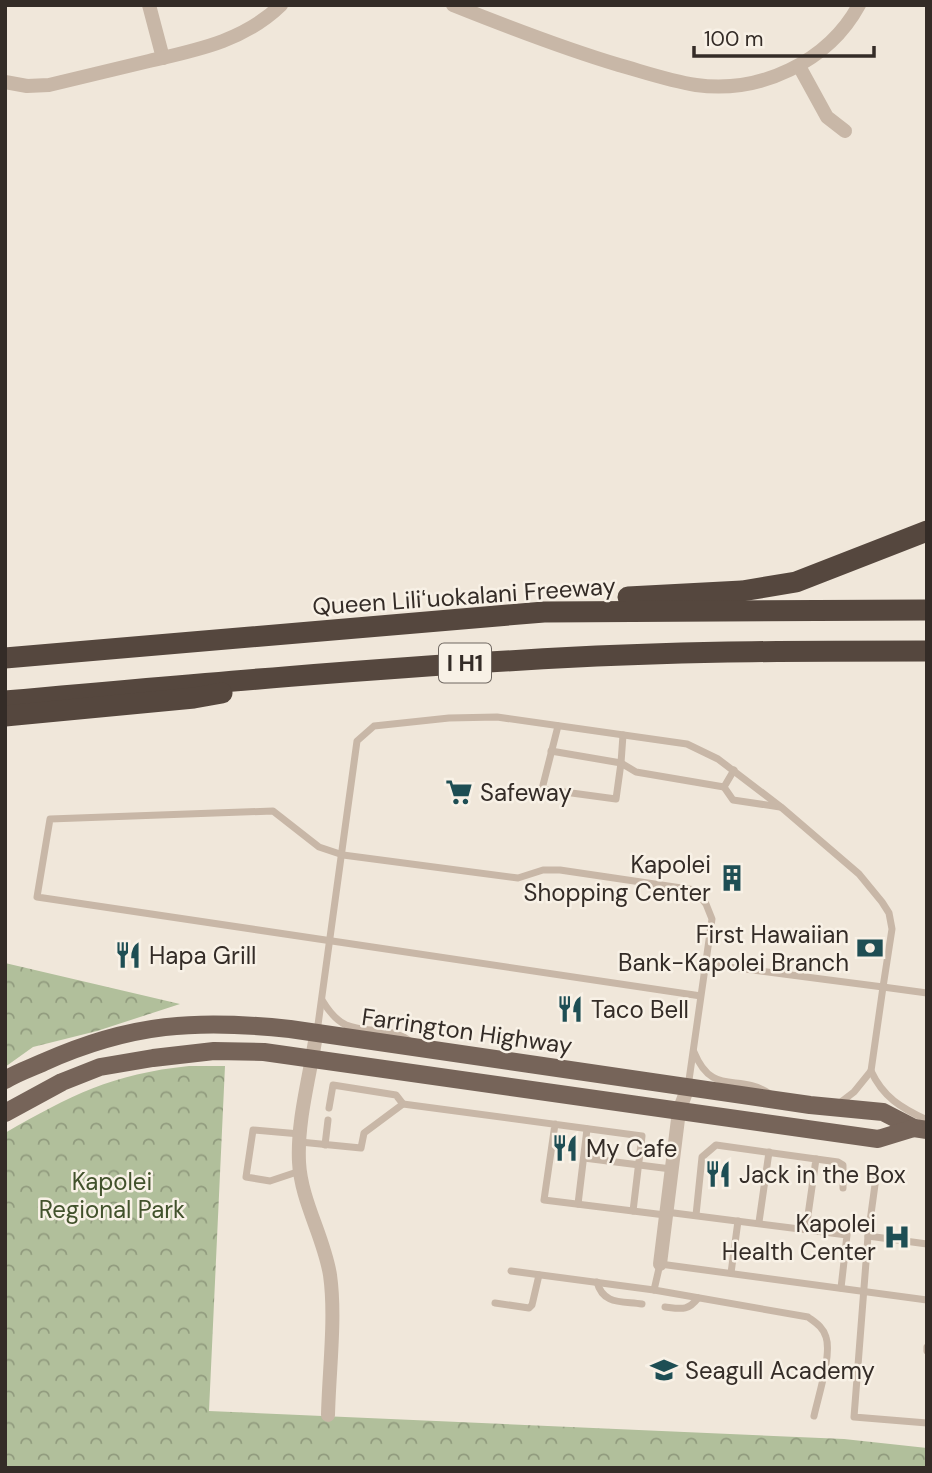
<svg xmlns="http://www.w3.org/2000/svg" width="932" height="1473" font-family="'DM Sans',sans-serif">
	<defs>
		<pattern id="park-crowns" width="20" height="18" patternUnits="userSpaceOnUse" patternTransform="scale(1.75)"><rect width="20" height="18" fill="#b1bf9b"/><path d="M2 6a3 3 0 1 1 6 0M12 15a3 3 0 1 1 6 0" fill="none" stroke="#919b7e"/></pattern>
	</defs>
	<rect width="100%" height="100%" fill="#f0e7da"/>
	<g fill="url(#park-crowns)">
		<path d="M5,963L180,1004L97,1031L33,1047L5,1067Z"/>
		<path d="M189,1066H225L209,1411L844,1439L927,1448V1468H5V1133C71,1095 112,1074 189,1066Z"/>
	</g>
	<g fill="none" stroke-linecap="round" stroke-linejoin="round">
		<g stroke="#c8b7a7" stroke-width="7">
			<path d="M558,726L542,789L616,799L621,763L636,772L724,787"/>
			<path d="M551,751L621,763L623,735"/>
			<path d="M734,770L724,787L733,800L780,807"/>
			<path d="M322,1000C328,1010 335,1020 346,1025C367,1034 392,1026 411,1042"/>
			<path d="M317,1032L357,741L374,726L449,718L497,717L687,744L718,759L781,807L859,874L882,902L889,913L892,929L883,987L706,964"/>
			<path d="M694,1052C713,1098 738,1072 770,1094"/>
			<path d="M871,1071C883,1097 901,1108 927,1120"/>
			<path d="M688,1087L712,919L706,904L695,890L560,870H543L518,878L343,855L319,847L273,811L50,819L37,897L701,996"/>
			<path d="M837,1105L854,1092L871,1071L883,987L927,993"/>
			<path d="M329,1108L333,1085L396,1095L403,1104"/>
			<path d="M300,1142L361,1148L364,1133L403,1104L642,1136L633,1211L544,1200L555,1124"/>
			<path d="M325,1145L328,1120"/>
			<path d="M584,1158L671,1169"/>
			<path d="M816,1159L838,1162L843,1165V1188"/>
			<path d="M300,1171L270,1181L246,1177L253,1130L300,1134"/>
			<path d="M578,1204L587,1129"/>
			<path d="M633,1211L665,1215"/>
			<path d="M666,1212L847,1235L841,1288"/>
			<path d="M696,1215L702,1157L716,1145L816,1159L806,1229"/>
			<path d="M759,1222L769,1152"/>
			<path d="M868,1236L877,1170"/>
			<path d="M927,1244L868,1236L854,1417L927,1423"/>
			<path d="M511,1271L654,1290L660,1264L927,1300"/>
			<path d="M731,1273L738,1221"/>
			<path d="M597,1282C603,1305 622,1301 642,1304"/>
			<path d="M654,1290L808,1317C816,1323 823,1327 826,1337C832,1355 818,1397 814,1416"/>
			<path d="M495,1303L529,1308L532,1305L539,1275"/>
			<path d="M665,1307C682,1309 688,1311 698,1298"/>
			<path d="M927,1347V1351"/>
		</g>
		<g stroke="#c8b7a7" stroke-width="14">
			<path d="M149,5L163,58"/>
			<path d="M453,5C508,27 562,48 619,65C644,72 670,81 696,85C760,94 828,62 859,5"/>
			<path d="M799,66L827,117L845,131"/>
			<path d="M5,82L27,86L49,85C82,77 115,69 149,61C197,50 244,41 281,5"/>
			<path d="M316,1035C310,1076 297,1120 299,1162C301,1201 324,1237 330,1275C336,1317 329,1371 328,1415"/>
			<path d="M660,1264L679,1111L688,1087"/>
		</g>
		<g stroke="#766459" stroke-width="18">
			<path d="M5,1080C18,1072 31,1068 44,1062C131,1023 197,1019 290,1029L810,1105L883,1112L914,1128L927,1130"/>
			<path d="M5,1113L62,1082L100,1067L153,1058L214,1051L264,1052L878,1139L914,1128"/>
		</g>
		<g stroke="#55473e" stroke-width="21">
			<path d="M628,597L742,591L796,582L927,531"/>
			<path d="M5,658L544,612L927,610"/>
			<path d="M5,701C195,684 386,667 577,657C693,651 810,651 927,651"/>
			<path d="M5,716L194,698L222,693"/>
		</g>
	</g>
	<defs>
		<symbol id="supermarket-bare" viewBox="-9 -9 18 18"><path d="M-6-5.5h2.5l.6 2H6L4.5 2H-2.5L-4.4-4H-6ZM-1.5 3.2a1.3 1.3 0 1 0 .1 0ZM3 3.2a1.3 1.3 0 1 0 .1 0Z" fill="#1e4e54" stroke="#f8f1e6" stroke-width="2.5" paint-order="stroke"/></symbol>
		<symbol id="building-bare" viewBox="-9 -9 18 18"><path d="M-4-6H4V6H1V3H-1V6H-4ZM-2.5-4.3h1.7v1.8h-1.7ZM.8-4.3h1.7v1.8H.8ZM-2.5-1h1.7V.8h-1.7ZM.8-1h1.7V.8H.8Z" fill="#1e4e54" stroke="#f8f1e6" stroke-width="2.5" paint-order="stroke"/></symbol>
		<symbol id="bank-bare" viewBox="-9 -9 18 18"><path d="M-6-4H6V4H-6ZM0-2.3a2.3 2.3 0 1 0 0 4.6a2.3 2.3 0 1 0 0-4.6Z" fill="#1e4e54" stroke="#f8f1e6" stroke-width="2.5" paint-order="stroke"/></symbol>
		<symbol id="restaurant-bare" viewBox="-9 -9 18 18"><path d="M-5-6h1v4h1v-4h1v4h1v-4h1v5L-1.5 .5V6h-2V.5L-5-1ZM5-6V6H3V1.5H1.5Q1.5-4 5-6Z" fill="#1e4e54" stroke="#f8f1e6" stroke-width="2.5" paint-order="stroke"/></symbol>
		<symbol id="hospital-bare" viewBox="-9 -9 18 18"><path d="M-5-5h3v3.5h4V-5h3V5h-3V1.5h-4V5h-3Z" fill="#1e4e54" stroke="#f8f1e6" stroke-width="2.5" paint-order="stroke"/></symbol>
		<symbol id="school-bare" viewBox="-9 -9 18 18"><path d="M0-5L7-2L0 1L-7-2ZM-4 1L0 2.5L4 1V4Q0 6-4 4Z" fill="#1e4e54" stroke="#f8f1e6" stroke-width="2.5" paint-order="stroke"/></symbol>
	</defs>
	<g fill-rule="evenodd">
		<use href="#supermarket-bare" x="440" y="773" width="38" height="38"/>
		<use href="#building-bare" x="713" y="859" width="38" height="38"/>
		<use href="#bank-bare" x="851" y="929" width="38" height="38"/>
		<use href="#restaurant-bare" x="109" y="936" width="38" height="38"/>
		<use href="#restaurant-bare" x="551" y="990" width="38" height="38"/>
		<use href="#restaurant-bare" x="546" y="1129" width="38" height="38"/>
		<use href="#restaurant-bare" x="699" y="1155" width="38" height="38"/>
		<use href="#hospital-bare" x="878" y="1218" width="38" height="38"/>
		<use href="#school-bare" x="645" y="1351" width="38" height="38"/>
	</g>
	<g text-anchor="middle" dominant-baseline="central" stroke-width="5" stroke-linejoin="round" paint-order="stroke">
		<rect fill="#f8f1e6" stroke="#6f6760" stroke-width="2" x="439" y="643.5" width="52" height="39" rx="5"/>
		<g font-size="23" font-weight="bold" fill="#342c27">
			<text x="465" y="663">I H1</text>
		</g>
		<g font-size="24" fill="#342c27" stroke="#f8f1e6">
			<text transform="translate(464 596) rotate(-4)">Queen Liliʻuokalani Freeway</text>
			<text transform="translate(467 1031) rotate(8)">Farrington Highway</text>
		</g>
		<g font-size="24" fill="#342c27" stroke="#f8f1e6" text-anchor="start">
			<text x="480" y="792">Safeway</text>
			<text x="711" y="864" text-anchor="end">Kapolei<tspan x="711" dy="28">Shopping Center</tspan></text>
			<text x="849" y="934" text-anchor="end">First Hawaiian<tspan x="849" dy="28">Bank-Kapolei Branch</tspan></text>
			<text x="149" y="955">Hapa Grill</text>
			<text x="591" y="1009">Taco Bell</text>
			<text x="586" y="1148">My Cafe</text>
			<text x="739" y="1174">Jack in the Box</text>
			<text x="876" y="1223" text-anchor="end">Kapolei<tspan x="876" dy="28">Health Center</tspan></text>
			<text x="685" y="1370">Seagull Academy</text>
		</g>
		<g font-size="24" fill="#42522c" stroke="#f8f1e6">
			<text x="112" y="1181">Kapolei<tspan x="112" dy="28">Regional Park</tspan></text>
		</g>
	</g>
	<rect width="932" height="1473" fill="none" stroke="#342c27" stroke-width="14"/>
	<path d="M694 46v10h180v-10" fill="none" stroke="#342c27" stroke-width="3.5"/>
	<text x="704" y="46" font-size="21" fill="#342c27" stroke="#f8f1e6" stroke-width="5" paint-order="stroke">100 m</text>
</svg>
